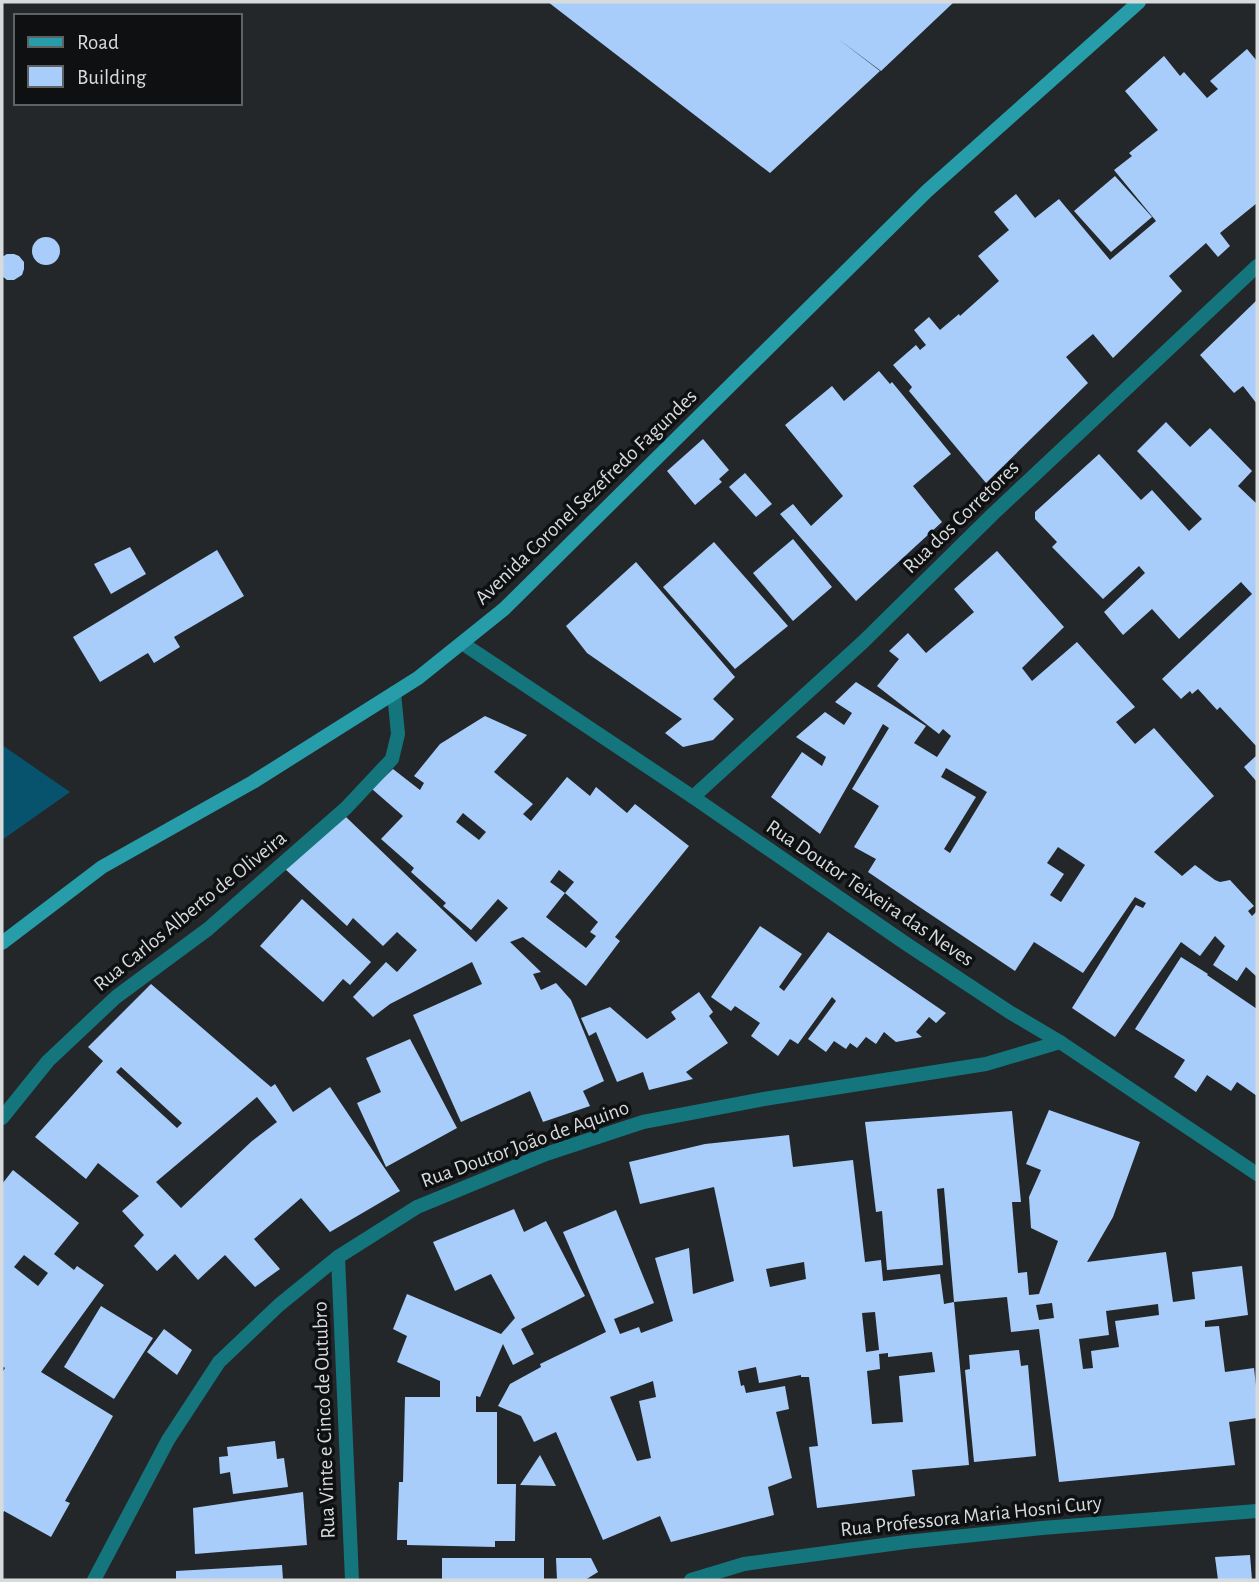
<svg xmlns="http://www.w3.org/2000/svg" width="1259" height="1582" font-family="'Alegreya Sans',sans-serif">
	<rect width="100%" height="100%" fill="#23272a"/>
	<path fill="#07526d" d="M2,745L70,792L2,840Z"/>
	<g fill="#a9cdfb" fill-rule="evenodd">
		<path d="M548,2H954L881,71L837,38L880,71L770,173Z"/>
		<path d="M1247,49L1257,61V203L1220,233L1230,246L1218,257L1206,243L1169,276L1182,291L1113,358L1093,334L1066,357L1088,383L986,483L909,391L912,387L893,365L916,345L920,350L926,345L914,330L929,317L940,330L959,314L960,316L999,281L978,256L1009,230L994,212L1016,194L1035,218L1059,199L1110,260L1156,221L1114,170L1132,156L1129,153L1158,130L1125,91L1164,56L1180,76L1184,72L1207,98L1218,89L1210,81Z"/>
		<path d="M1115,176L1152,217L1111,252L1074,211Z"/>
		<circle cx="46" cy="251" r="14"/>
		<path d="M7,254H14L19,256L24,262V269L22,275L14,280H7L2,276V257Z"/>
		<path d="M1257,300V404L1243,386L1234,393L1200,355Z"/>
		<path d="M879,371L890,384L892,382L951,454L913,486L942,522L856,601L780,514L793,504L811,526L843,496L785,425L832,386L844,401Z"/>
		<path d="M1166,422L1190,447L1210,428L1252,471L1238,486L1257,504V747L1220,707L1217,710L1198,689L1192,694L1190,691L1181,699L1162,679L1252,594L1241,582L1179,639L1152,609L1123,635L1104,612L1145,573L1139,566L1103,599L1052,547L1057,542L1035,519V512L1099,454L1141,500L1152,490L1189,531L1202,519L1137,451Z"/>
		<path d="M703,439L729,470L719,479L722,482L695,505L667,471Z"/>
		<path d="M745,473L772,504L756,517L729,487Z"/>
		<path d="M793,539L832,587L793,621L753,573Z"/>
		<path d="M714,542L788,626L735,669L663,587Z"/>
		<path d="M130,547L146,574L111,594L94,564Z"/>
		<path d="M217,550L244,596L174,637L180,647L154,663L148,653L100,682L73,637Z"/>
		<path d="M997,551L1064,627L1022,668L1032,681L1077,642L1135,707L1116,722L1135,744L1154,728L1214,796L1154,852L1182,876L1195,865L1215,880L1220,882L1230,880L1254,906L1248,911L1252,916L1257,911V977L1246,967L1237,981L1213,965L1225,946L1215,936L1200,956L1181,942L1115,1037L1072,1008L1136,905L1143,908L1146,903L1135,897L1083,973L1034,942L1015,971L918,906L868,872L876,859L854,847L879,806L852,789L889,728L883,724L820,834L771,797L802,752L822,766L826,757L796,737L825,712L844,725L852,713L835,702L856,682L926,726L914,743L937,757L951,736L943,729L939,734L877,686L899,659L889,651L908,633L926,653L974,612L954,589ZM946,768L987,792L950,853L944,849L976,797L941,777ZM1058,847L1085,865L1061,902L1050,895L1064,874L1047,863Z"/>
		<path d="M636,562L735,677L713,699L734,719L713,740L683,747L665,733L682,719L587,653L566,626Z"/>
		<path d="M485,716L527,735L494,772L533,804L523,814L531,821L567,777L590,796L596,787L627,813L635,804L689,846L615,937L620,941L586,986L523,937L510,942L541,972L533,974L541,990L556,983L571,1000L604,1081L583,1091L590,1106L543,1122L530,1091L461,1122L413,1015L482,984L472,962L390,1004L373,1017L353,997L386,962L397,972L417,950L397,932L383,946L353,918L347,926L284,868L346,817L476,942L508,908L498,899L471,930L443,906L446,903L411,872L414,868L381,839L403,816L372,789L393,769L420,790L424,783L414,776L440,744ZM463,813L486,832L479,840L456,822ZM559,870L574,882L565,893L550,882ZM565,893L598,922L590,932L596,936L586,948L546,917Z"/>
		<path d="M1257,755V782L1244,767Z"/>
		<path d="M302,899L371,962L350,985L343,979L323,1002L260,946Z"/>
		<path d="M760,926L802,954L779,987L784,991L828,932L946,1013L936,1023L929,1017L916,1032L922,1037L896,1042L884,1032L876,1044L866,1037L857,1048L850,1043L846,1049L834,1041L826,1052L808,1039L836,1001L832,997L798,1044L790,1039L778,1056L751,1036L760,1023L735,1006L731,1011L711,997Z"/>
		<path d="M1181,957L1208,974L1207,975L1257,1009V1096L1237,1082L1231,1091L1207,1075L1196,1092L1174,1077L1185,1060L1135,1029Z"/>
		<path d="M151,984L271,1087L275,1084L293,1112L330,1087L400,1191L330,1232L301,1198L254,1239L280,1269L255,1287L225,1255L198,1280L175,1254L157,1271L134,1246L144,1235L122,1211L139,1196L98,1163L86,1179L35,1137L103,1061L88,1047ZM121,1067L182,1123L177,1128L116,1072ZM257,1097L277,1122L252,1141L181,1208L156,1182Z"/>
		<path d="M699,992L713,1012L709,1016L728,1043L686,1072L693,1079L649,1090L643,1072L617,1082L596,1032L589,1036L581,1018L610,1007L647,1039L676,1019L671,1012Z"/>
		<path d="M410,1039L457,1128L386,1167L357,1103L381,1092L366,1058Z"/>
		<path d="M1049,1110L1140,1142L1113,1217L1087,1262L1166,1252L1173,1302L1195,1299L1192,1272L1242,1266L1248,1315L1205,1321V1327L1219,1326L1225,1372L1254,1368L1257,1395V1418L1229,1422L1235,1465L1059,1482L1039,1329L1011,1332L1007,1297L954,1302L944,1188L937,1189L943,1265L887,1270L882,1211L876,1212L865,1122L1012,1111L1021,1202H1012L1018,1273L1027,1272L1029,1295L1039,1294L1058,1241L1031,1228L1029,1197L1041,1170L1026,1164ZM1052,1303L1054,1318L1039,1320L1036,1305ZM1158,1304L1159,1315L1115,1321L1119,1347L1091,1351L1093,1368L1083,1369L1079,1339L1109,1335L1106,1311Z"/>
		<path d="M789,1135L793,1167L853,1160L865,1262L881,1260L883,1281L940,1274L944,1304L954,1302L969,1465L912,1470L915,1496L817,1508L809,1447L818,1446L809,1377H801V1375L759,1383L756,1367L738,1371L741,1386L744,1385L746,1393L785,1386L789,1409L776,1412L792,1478L768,1487L774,1515L671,1542L660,1516L603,1540L556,1432L534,1442L521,1416L498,1406L510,1384L541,1367L540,1364L606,1332L563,1232L616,1210L654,1303L614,1319L620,1334L639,1327L641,1333L673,1321L655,1258L689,1248L693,1294L734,1281L714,1187L640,1204L629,1162L705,1144ZM804,1262L806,1279L770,1287L766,1269ZM875,1312L879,1350L866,1352L862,1313ZM932,1352L935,1372L899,1376L903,1422L872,1424L867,1371L880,1369L879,1354L888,1353V1357ZM653,1381L656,1397L639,1401L651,1458L637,1461L610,1397Z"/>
		<path d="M13,1170L79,1223L54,1254L74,1270L77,1266L104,1285L41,1372L113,1416L65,1501L70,1503L51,1537L4,1511L2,1514V1373L5,1368L2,1366V1184ZM24,1255L48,1273L38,1286L14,1267Z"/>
		<path d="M514,1209L524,1232L546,1221L585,1296L521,1329L534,1354L513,1365L503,1344L480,1397L476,1396V1412H497V1484H516L515,1541H495V1547L407,1545V1540H397L399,1482H403L405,1397H440V1381L397,1362L407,1336L393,1329L407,1294L501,1334L515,1318L491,1274L455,1291L433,1242Z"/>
		<path d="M101,1306L153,1338L114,1399L64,1367Z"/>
		<path d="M164,1329L192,1350L177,1375L147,1352Z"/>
		<path d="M1019,1350L1021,1366L1028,1365L1036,1456L974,1462L965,1370L970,1369L969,1355Z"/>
		<path d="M275,1441L277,1459L284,1458L288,1487L233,1494L230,1472L220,1474L219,1457L228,1456L227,1447Z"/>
		<path d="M540,1455L556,1486L520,1485Z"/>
		<path d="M303,1492L307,1545L195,1554L193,1508Z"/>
		<path d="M1250,1555L1252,1580H1218L1215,1557Z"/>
		<rect x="442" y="1558" width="102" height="22"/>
		<path d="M556,1558H591L598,1572L585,1580H557Z"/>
		<path d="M282,1565L283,1580H176V1571Z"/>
	</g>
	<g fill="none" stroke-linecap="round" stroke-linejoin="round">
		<g stroke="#14757d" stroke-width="14">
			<path d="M462,643L693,797L905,943L1011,1013L1060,1042L1257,1174"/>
			<path d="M693,797L863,642L994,513L1257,266"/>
			<path d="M2,1118L48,1061L116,997L208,929L346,808L392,759L398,734L394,693"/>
			<path d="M338,1257L352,1580"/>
			<path d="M94,1580L168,1440L219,1362L279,1305L338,1257L417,1207L546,1154L643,1122L764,1099L986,1064L1060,1042"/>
			<path d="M691,1580L744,1564L906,1542L1042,1528L1257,1511"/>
		</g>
		<path stroke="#269da8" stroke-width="14" d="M2,943L102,867L253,782L418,678L504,609L927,191L1139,2"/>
	</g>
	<g text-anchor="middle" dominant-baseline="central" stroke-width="7" stroke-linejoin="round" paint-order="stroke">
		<g font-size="21" fill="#d8dbdc" stroke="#0e1011">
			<text transform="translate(586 497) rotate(-44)">Avenida Coronel Sezefredo Fagundes</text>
			<text transform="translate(961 517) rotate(-44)">Rua dos Corretores</text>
			<text transform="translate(870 893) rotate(34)">Rua Doutor Teixeira das Neves</text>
			<text transform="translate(190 911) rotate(-39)">Rua Carlos Alberto de Oliveira</text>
			<text transform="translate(525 1144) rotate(-20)">Rua Doutor João de Aquino</text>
			<text transform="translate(324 1420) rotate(-92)">Rua Vinte e Cinco de Outubro</text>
			<text transform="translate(971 1516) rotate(-6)">Rua Professora Maria Hosni Cury</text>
		</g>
	</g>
	<rect width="1259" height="1582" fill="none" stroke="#d8dbdc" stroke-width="7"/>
	<rect x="14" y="14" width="228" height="91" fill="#0e1011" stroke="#5f6162" stroke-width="2"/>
	<rect x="28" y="37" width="35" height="10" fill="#269da8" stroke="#5f6162" stroke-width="2"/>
	<text x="77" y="49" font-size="21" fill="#d8dbdc">Road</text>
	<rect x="28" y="66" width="35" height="21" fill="#a9cdfb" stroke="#5f6162" stroke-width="2"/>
	<text x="77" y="84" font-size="21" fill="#d8dbdc">Building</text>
</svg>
